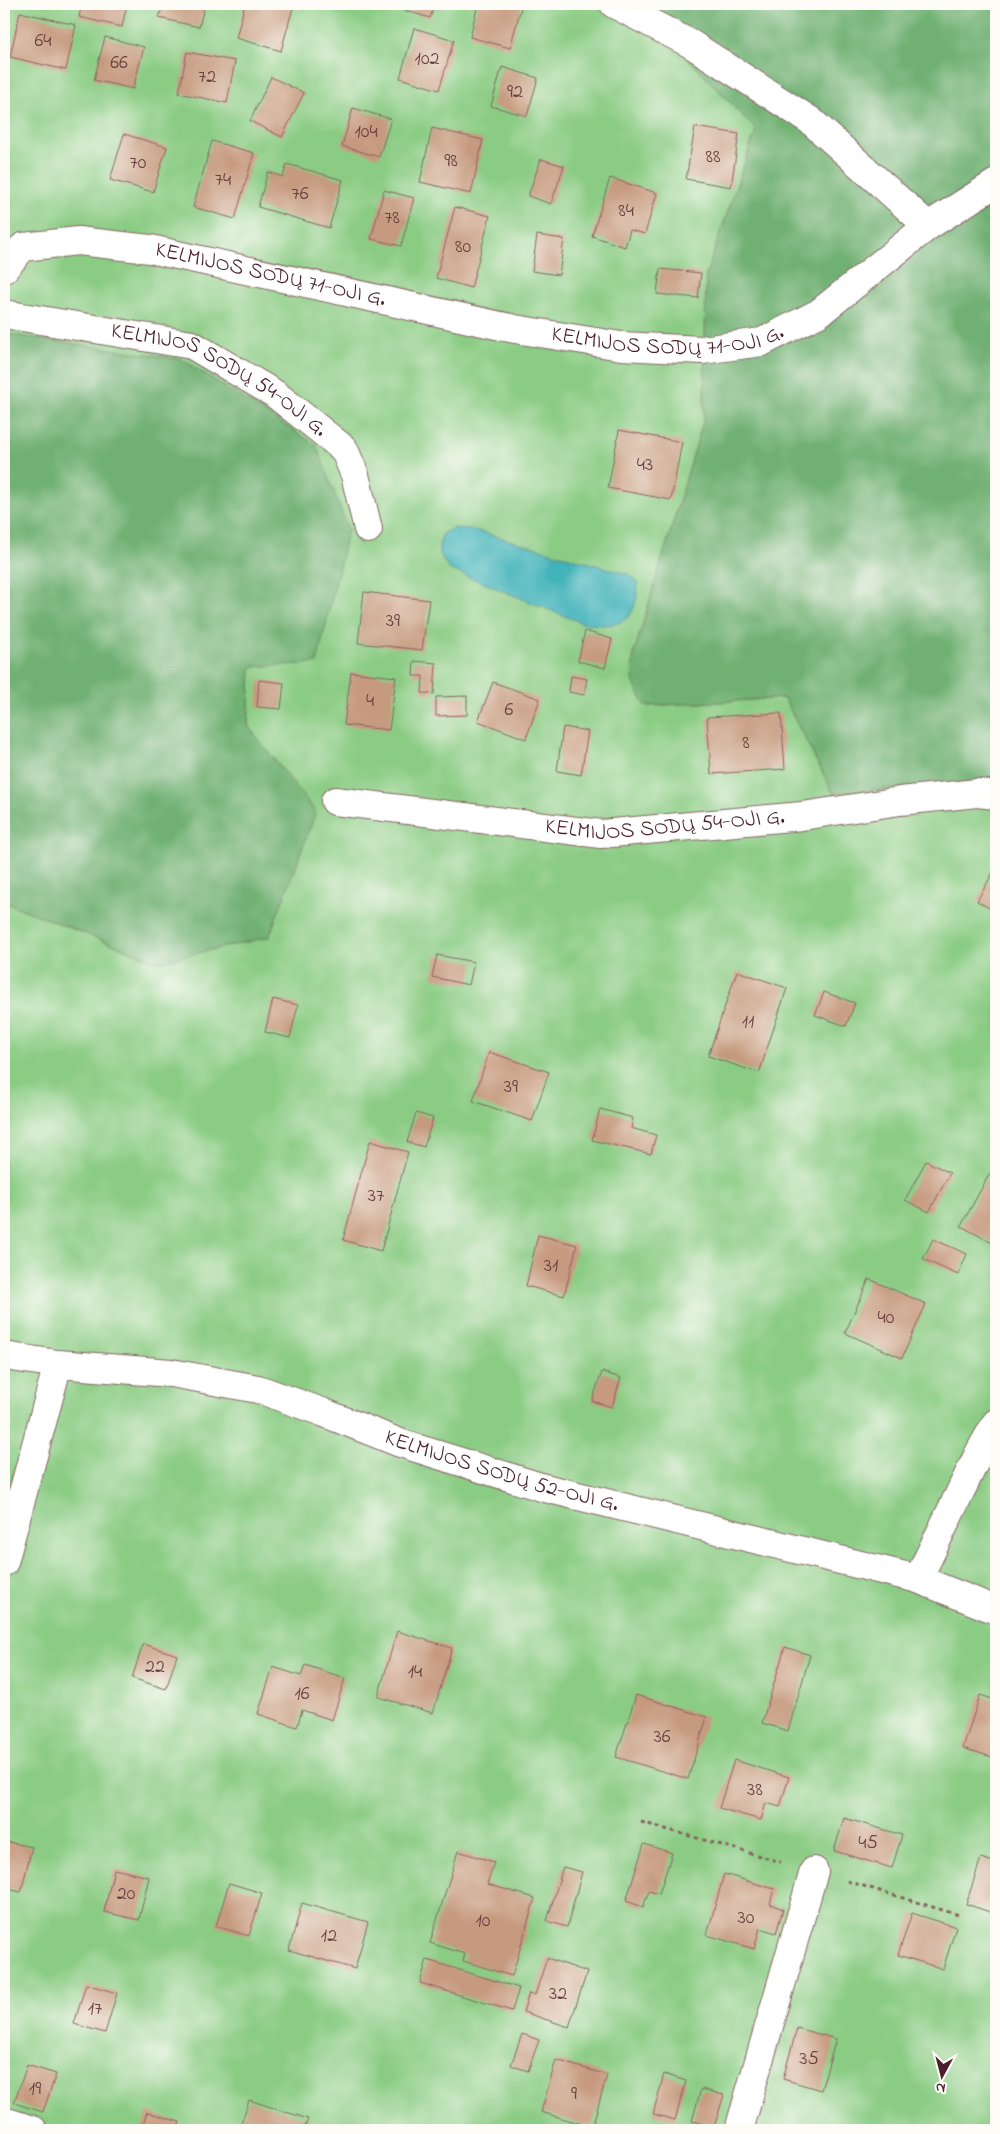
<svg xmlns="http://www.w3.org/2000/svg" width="1000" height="2134" font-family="'Indie Flower',sans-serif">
	<rect width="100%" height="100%" fill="#fdfcf7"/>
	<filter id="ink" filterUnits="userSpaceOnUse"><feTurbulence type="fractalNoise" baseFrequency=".02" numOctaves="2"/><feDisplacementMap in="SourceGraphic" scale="10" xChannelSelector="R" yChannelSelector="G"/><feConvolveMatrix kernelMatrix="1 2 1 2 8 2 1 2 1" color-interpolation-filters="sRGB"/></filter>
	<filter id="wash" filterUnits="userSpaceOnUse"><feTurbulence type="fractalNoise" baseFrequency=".0096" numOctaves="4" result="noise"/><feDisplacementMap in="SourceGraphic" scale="20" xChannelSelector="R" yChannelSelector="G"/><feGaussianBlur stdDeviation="1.12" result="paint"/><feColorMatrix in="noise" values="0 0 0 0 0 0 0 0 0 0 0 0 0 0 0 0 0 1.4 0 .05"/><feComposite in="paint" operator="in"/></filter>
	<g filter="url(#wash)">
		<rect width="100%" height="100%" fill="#f3e2c5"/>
		<path fill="#8bcc84" stroke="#6a7658" d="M4,4H640L642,10L756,130L706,275L704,419L634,653L646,706L784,698L833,793L973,783L996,785V2130H4V902L158,962L315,812L248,726L251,667L316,445L181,359L4,335Z"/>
		<g fill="#70b072" stroke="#5d684e">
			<path d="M640,4H996V785L973,783L833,793L784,698L646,706C633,685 630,677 634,653L704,419L706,275L756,130L642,10Z"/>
			<path d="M6,334L181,359L316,445L348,529L317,663L251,667L248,726L316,812L269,937L158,962L4,902V335Z"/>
		</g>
		<path fill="#42b3ba" stroke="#466972" d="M454,528L471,529L631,575L638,584C636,625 619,628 582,623L449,569C439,554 436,550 443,533Z"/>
		<g id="blocks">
			<g fill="#c69a7e">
				<path d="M82,4H127L122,27L79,17Z"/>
				<path d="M163,4H205L199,27L159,18Z"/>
				<path d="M245,4H294L281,51L236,38Z"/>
				<path d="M384,4H435L430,18Z"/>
				<path d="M478,4H522L510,48L470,37Z"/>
				<path d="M20,12L76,25L66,70L10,57Z"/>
				<path d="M414,28L454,40L439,90L400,78Z"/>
				<path d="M105,37L144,47L133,89L94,80Z"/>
				<path d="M187,52L235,61L227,103L179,93Z"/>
				<path d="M502,67L538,78L527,116L491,106Z"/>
				<path d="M271,77L304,93L282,137L250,121Z"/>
				<path d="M353,108L391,119L379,157L342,146Z"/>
				<path d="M695,127L739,134L731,187L686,179Z"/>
				<path d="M432,128L483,140L471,194L420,182Z"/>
				<path d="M124,134L167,147L153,192L110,180Z"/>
				<path d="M212,141L254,153L235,219L193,207Z"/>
				<path d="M541,159L564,166L551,204L528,196Z"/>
				<path d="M287,164L343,180L329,228L258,207L268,172L283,177Z"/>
				<path d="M610,178L657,193L645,234L630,230L625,247L592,236Z"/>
				<path d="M384,190L414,198L401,246L371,239Z"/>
				<path d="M455,207L490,216L471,288L436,278Z"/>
				<path d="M537,235L564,239L559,275L532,271Z"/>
				<path d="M660,269L701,273L698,298L657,294Z"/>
				<path d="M619,430L682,442L671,500L608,488Z"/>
				<path d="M364,592L429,600L422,650L358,643Z"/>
				<path d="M585,631L612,639L605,668L578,661Z"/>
				<path d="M414,661L436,663L434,694L422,693L423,676H413Z"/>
				<path d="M351,672L396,677L389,730L344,725Z"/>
				<path d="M571,676L587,679L584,695L569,692Z"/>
				<path d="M259,680L284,683L281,709L257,707Z"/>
				<path d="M493,682L540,699L526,739L478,721Z"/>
				<path d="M467,696V715L436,716V697Z"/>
				<path d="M781,713L785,769L711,774L707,717Z"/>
				<path d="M563,727L588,731L581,775L557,771Z"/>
				<path d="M996,867V912L977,901Z"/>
				<path d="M437,955L474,962L469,985L432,977Z"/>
				<path d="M737,971L787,988L759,1073L708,1056Z"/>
				<path d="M824,992L855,1003L846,1026L815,1015Z"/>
				<path d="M273,999L298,1005L290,1038L265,1032Z"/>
				<path d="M489,1052L549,1072L532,1121L473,1101Z"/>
				<path d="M600,1109L633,1118L631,1128L656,1135L651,1154L592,1140Z"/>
				<path d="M416,1113L433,1118L424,1147L407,1142Z"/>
				<path d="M370,1141L408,1152L381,1251L343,1240Z"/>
				<path d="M926,1161L950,1173L929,1212L905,1200Z"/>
				<path d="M990,1173L996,1176V1245L961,1226Z"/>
				<path d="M538,1235L577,1245L564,1296L526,1286Z"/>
				<path d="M933,1239L967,1254L958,1275L923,1259Z"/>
				<path d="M869,1279L926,1304L902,1358L845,1333Z"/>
				<path d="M602,1372L621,1378L612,1407L592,1401Z"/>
				<path d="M397,1631L452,1648L433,1713L378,1697Z"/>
				<path d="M143,1644L177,1655L166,1689L132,1678Z"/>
				<path d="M785,1647L810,1655L788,1731L762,1723Z"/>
				<path d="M305,1665L345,1678L332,1720L302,1710L297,1727L258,1714L273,1667L301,1676Z"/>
				<path d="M636,1695L707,1717L688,1779L616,1757Z"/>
				<path d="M980,1695L996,1700L995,1758L963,1748Z"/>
				<path d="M734,1760L789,1777L780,1807L766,1803L761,1820L719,1808Z"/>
				<path d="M844,1818L902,1835L892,1868L834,1851Z"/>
				<path d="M4,1841L32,1847L21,1892L4,1888Z"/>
				<path d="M644,1844L672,1853L659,1894L649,1891L643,1907L626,1901Z"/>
				<path d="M458,1851L494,1862L487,1884L535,1898L512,1976L463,1961L465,1954L430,1943Z"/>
				<path d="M981,1858L996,1863V1914L966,1904Z"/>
				<path d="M563,1867L582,1872L567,1927L547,1921Z"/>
				<path d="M114,1869L149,1877L139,1920L104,1912Z"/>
				<path d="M724,1874L774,1889L770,1904L783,1909L776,1933L760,1928L754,1949L707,1935Z"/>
				<path d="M229,1883L262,1893L249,1936L216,1926Z"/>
				<path d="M302,1903L368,1922L355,1969L289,1950Z"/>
				<path d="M912,1913L956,1927L943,1969L898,1955Z"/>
				<path d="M547,1958L587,1972L569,2027L523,2012L529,1993L535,1995Z"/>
				<path d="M427,1960L519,1988L512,2011L420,1983Z"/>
				<path d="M86,1984L117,1993L105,2033L74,2024Z"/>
				<path d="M797,2028L836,2039L821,2090L783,2079Z"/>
				<path d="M522,2034L539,2040L528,2071L511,2065Z"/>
				<path d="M556,2060L607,2075L592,2127L541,2112Z"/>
				<path d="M27,2065L56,2074L43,2112L14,2103Z"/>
				<path d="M664,2074L686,2081L675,2120L653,2114Z"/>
				<path d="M701,2089L724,2095L714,2127L692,2121Z"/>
				<path d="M249,2100L308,2119L304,2130H239Z"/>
				<path d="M147,2112L180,2122L177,2130H141Z"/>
			</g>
		</g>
	</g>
	<g filter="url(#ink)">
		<use href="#blocks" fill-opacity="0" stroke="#856361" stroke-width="1"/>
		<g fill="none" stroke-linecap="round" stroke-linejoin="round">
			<defs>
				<g id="street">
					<path d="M928,226L996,183"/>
					<path id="s1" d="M4,269L23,247L78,241L150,249L515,329L621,346L702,350L762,342L819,313L928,226L811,121L691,44L614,4"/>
					<path id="s2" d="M4,314L192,345L275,394L344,449L355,475L368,529"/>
					<path id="s3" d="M335,801L601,834L802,816L900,801L977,793L996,795"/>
					<path id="s4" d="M4,1356L58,1364L171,1373L258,1389L322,1412L400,1443L541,1487L918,1579L996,1610"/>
					<path d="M4,1562L58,1364"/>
					<path d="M918,1579L979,1453L996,1423"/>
					<path d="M4,2121L33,2130"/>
					<path d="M739,2130L814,1871"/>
				</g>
			</defs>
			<use href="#street" stroke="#856361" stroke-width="30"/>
			<g stroke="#856361" stroke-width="3" stroke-dasharray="4 4" stroke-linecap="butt">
				<path d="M641,1822L781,1862"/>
				<path d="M847,1881L959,1915"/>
			</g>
			<use href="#street" stroke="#fff" stroke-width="28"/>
		</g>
	</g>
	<g text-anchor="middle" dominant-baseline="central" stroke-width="5" stroke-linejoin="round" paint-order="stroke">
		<g font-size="20" fill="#693e40">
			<text x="43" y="41">64</text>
			<text x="427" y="59">102</text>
			<text x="119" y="63">66</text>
			<text x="207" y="77">72</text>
			<text x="515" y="92">92</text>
			<text x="366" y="132">104</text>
			<text x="713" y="157">88</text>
			<text x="451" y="161">98</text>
			<text x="138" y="163">70</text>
			<text x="223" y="180">74</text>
			<text x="300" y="194">76</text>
			<text x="626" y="211">84</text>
			<text x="392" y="218">78</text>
			<text x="463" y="247">80</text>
			<text x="645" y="465">43</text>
			<text x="393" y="621">39</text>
			<text x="370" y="701">4</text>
			<text x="509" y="710">6</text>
			<text x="746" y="743">8</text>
			<text x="748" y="1022">11</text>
			<text x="511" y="1087">39</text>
			<text x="376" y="1196">37</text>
			<text x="551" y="1266">31</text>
			<text x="886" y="1318">40</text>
			<text x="155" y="1667">22</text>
			<text x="415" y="1672">14</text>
			<text x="302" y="1694">16</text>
			<text x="662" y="1737">36</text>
			<text x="755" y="1790">38</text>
			<text x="868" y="1843">45</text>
			<text x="126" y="1894">20</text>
			<text x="746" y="1918">30</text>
			<text x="483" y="1921">10</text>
			<text x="329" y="1936">12</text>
			<text x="558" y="1994">32</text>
			<text x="95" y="2009">17</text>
			<text x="809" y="2059">35</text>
			<text x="35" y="2089">19</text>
			<text x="574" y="2094">9</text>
		</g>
		<g font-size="22" fill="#4a1f2b" stroke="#fdfcf7">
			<text stroke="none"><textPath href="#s1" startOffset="280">KELMIJOS SODŲ 71-OJI G.</textPath></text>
			<text stroke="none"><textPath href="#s1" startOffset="685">KELMIJOS SODŲ 71-OJI G.</textPath></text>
			<text stroke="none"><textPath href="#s2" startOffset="229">KELMIJOS SODŲ 54-OJI G.</textPath></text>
			<text stroke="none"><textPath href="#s3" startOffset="332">KELMIJOS SODŲ 54-OJI G.</textPath></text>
			<text stroke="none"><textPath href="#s4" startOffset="514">KELMIJOS SODŲ 52-OJI G.</textPath></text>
		</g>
	</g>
	<rect width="1000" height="2134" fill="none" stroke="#fdfcf7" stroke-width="20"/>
	<g transform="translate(942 2076) rotate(187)" stroke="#fdfcf7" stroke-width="4" paint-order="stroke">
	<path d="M0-4L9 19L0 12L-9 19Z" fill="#4a1f2b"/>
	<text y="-8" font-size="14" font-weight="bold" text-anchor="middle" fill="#4a1f2b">N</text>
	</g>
</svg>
